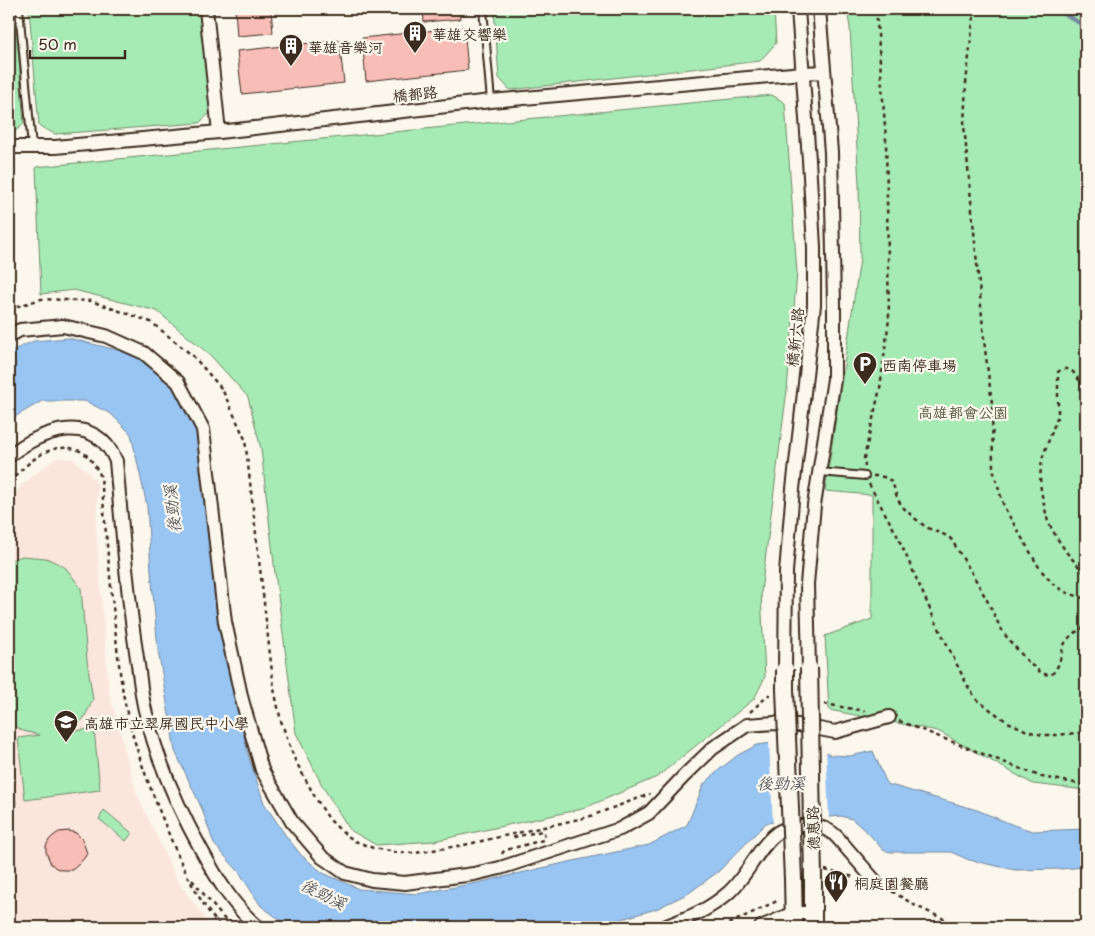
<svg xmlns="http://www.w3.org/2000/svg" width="1095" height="936" font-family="'Playpen Sans','LXGW WenKai TC',sans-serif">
	<rect width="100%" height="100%" fill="#fbf7ec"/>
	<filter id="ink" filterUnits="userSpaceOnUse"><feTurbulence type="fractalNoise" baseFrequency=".02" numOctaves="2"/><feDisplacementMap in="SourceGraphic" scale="10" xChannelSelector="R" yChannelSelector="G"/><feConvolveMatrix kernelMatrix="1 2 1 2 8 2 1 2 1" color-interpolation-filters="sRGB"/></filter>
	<g filter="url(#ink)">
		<path fill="#fae6dc" d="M56,458L73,459L87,471L98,485L96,530L109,692L137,794L177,880L211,927H9V499L25,482Z"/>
		<g fill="#a6eab5" stroke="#708a6a">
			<path d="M9,9H15L24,124L9,136Z"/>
			<path d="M29,9H199L210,113L199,123L55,134L39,126Z"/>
			<path d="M494,9H774L776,43L760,61L510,90L499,78Z"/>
			<path d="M847,9H1086V790L1033,784L938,731L829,710L825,636L872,619V495L825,491L860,259L859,184L850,28Z"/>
			<path d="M772,95L785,103L797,273L787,390L761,592L765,677L754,699L657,777L582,809L434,841L376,845L350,830L323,787L296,733L275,573L261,449L248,397L211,356L157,311L74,290L41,294L36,167Z"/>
			<path d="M22,556L46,558L57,563L66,568L81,588L87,660L93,700L84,718L72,731H70L94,729L100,790L25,800L18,738L40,735L23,731L9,722V561Z"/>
			<path d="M9,726L16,806H9Z"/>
			<path d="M104,810L132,833L126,841L99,819Z"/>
		</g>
		<path fill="#99c5f3" stroke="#73879e" d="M68,338L133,354L179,390L200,437L225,653L249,758L264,803L286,836L301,855L323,873L359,889L417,894L477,883L564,863L649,845L687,825L704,784L720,769L738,755L757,745L787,741L813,745L831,755L850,756L873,751L887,784L977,810L1016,826L1033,831L1086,829V867L1060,869L1015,870L969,860L951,852H891L883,850L870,835L852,819L841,816L766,823L719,871L689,893L656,909L595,927H290L261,906L239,872L214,844L202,809L175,751L158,650L151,571L147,506L131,434L111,414L85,401H42L18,415L9,422V352L34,341Z"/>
		<path fill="#fbf7ec" d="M787,739L813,742L826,749L829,820L773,825L769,741Z"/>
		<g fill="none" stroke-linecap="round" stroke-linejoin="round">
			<path stroke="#73879e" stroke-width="4" d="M1043,9L1065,14L1086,27"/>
		</g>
		<g fill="#f9bdb8" stroke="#3b2a1e">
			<path d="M235,9H271L273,33L237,36Z"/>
			<path d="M423,9H459L460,19L424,22Z"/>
			<path d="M464,27L468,70L366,81L362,38Z"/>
			<path d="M339,40L344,83L242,94L237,51Z"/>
			<path d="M69,831L76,833L82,839L87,853L85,857L79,864L72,870H62L56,868L51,864L46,852V846L49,840L53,836L59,832Z"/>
		</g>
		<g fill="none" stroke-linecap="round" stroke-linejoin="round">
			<defs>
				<g id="service">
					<path d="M19,9L32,147"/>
					<path d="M483,9L491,101"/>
					<path d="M820,472L865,476"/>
				</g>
				<g id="minor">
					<path d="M206,9L219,132"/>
					<path d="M9,147H55L219,132L491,101L803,73L824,72"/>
					<path d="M9,336L20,330L63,326L106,336L144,353L178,382L203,429L225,622L242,700L262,770L292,822L322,857L345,873L372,880L405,883L474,874L500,868L620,829L649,813L684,776L713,748L747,725L775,723L798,725L835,732L889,717"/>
					<path d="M9,456C42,429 95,411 116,461C122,527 127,593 137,658C140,676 141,696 146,714C158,762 178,808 202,851C217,879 234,907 258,927"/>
					<path d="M809,668L807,584L814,505L834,379V304L831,152L819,9"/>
					<path d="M785,669L786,572L793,489L814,305V247L809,160L798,9"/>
					<path d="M664,927C688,918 709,910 728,893C747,877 757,848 777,833C784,828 793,827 802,826C816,825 827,827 837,837L875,881"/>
					<path d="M761,927L793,913H813"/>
				</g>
				<g id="tertiary">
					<path d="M813,878V927"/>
					<path d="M793,879L794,927"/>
				</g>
			</defs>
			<use href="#service" stroke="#3b2a1e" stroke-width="10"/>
			<use href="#minor" stroke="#3b2a1e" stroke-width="16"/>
			<use href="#tertiary" stroke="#3b2a1e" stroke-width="20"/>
			<g stroke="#3b2a1e" stroke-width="2.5" stroke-dasharray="4 4" stroke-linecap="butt">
				<path d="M976,9L973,21L966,83L964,125L985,349L992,403L993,469L1004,507L1040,569L1053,584L1065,592L1086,599"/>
				<path d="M9,309L41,299L91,301L151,322L193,356L222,389L245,439L274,689L281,721L294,758L315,797L329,819L341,831L355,841L373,848L394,852L415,853L464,845L588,817L650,794"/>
				<path d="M1086,395C1081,385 1073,360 1058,372V415L1042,459L1040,477L1041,491L1048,522L1057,538L1067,553L1086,575"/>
				<path d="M865,467L864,458L880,388L889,319L886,139L876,9"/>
				<path d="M873,476C900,476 890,490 902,506C906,511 924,527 930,529C937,533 944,533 951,539L973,575L988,602L1000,627L1008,639L1030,664L1043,674L1051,675C1061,666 1060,656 1064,645C1068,636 1078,630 1086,627"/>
				<path d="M9,482C25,467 42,446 67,448C73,448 80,450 85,454C92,459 96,469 101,476C105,523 109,569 114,616C117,648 120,681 127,713C137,755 152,793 168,832C181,864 197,900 221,927"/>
				<path d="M869,484L897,535L933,616L967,685L977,700L1006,721L1027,731L1042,735H1057L1086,732"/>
				<path d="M824,704L865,711"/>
				<path d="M750,712L770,694"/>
				<path d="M899,721L1042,777L1086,785"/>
				<path d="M502,854L503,852L506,850L543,840L545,837L544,833L542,831L514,837L513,834"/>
				<path d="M825,870L854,877"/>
				<path d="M192,880L231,927"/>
				<path d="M885,887L916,906L961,927"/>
				<path d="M722,927L779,900"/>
			</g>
			<use href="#service" stroke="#fbf7ec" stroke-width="6"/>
			<use href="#minor" stroke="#fbf7ec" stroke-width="12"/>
			<use href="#tertiary" stroke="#fbf7ec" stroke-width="16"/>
			<defs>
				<g id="tertiary-bridge">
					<path d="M809,668L813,878"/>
					<path d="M785,669V690L793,879"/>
				</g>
			</defs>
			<use href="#tertiary-bridge" stroke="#3b2a1e" stroke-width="20" stroke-linecap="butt"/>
			<use href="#tertiary-bridge" stroke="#fbf7ec" stroke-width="16"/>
		</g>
	</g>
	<defs>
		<symbol id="building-pin" viewBox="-11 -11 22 30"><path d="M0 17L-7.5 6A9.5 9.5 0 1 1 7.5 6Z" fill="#3b2a1e" stroke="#fbf7ec"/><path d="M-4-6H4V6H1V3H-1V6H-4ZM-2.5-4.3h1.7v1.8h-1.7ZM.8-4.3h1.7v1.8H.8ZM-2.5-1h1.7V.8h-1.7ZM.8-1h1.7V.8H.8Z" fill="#fff"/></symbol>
		<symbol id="parking-pin" viewBox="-11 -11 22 30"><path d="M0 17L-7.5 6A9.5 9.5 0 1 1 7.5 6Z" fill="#3b2a1e" stroke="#fbf7ec"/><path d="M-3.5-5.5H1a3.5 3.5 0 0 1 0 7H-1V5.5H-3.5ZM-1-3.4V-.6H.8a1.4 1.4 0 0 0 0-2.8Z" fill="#fff"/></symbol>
		<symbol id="school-pin" viewBox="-11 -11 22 30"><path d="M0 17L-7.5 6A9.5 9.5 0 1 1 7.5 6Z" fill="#3b2a1e" stroke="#fbf7ec"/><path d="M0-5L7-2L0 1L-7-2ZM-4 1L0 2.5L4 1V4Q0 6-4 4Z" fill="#fff"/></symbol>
		<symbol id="restaurant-pin" viewBox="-11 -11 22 30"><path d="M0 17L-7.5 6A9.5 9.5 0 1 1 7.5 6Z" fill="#3b2a1e" stroke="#fbf7ec"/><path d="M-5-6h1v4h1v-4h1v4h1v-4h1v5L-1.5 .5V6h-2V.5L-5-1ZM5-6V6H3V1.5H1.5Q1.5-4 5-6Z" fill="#fff"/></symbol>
	</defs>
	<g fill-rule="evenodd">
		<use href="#building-pin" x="401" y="19" width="28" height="38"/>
		<use href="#building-pin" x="277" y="32" width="28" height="38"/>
		<use href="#parking-pin" x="851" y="350" width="28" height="38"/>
		<use href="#school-pin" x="52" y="708" width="28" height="38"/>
		<use href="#restaurant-pin" x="822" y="868" width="28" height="38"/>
	</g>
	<g text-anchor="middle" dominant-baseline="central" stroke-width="4.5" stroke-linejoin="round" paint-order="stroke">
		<g font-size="15" fill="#3b2a1e" stroke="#fbf7ec" text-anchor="start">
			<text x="432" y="33">華雄交響樂</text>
			<text x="308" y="46">華雄音樂河</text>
			<text x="882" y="364">西南停車場</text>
			<text x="84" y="722">高雄市立翠屏國民中小學</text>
			<text x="854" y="882">桐庭園餐廳</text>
		</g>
		<g font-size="15" fill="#3b2a1e" stroke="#fbf7ec">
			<text transform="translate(415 93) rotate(-6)">橋都路</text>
			<text transform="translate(794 337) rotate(-84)">橋新六路</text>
			<text transform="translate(812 828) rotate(-91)">德惠路</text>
		</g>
		<g font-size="15" fill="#565a44" stroke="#fbf7ec">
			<text x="963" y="411">高雄都會公園</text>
		</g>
		<g font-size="16" font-style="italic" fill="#57585e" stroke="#fbf7ec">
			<text transform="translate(171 509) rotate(-96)">後勁溪</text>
			<text x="781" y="782">後勁溪</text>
			<text transform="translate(324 893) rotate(27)">後勁溪</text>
		</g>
	</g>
	<rect width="1095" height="936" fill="none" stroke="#fbf7ec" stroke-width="30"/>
	<rect x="15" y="15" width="1065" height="906" fill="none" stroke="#3b2a1e" stroke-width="2" filter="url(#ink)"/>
	<path d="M30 50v8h95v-8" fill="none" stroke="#3b2a1e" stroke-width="2.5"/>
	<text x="38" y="50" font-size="15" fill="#3b2a1e" stroke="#fbf7ec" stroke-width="4" paint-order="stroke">50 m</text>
</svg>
